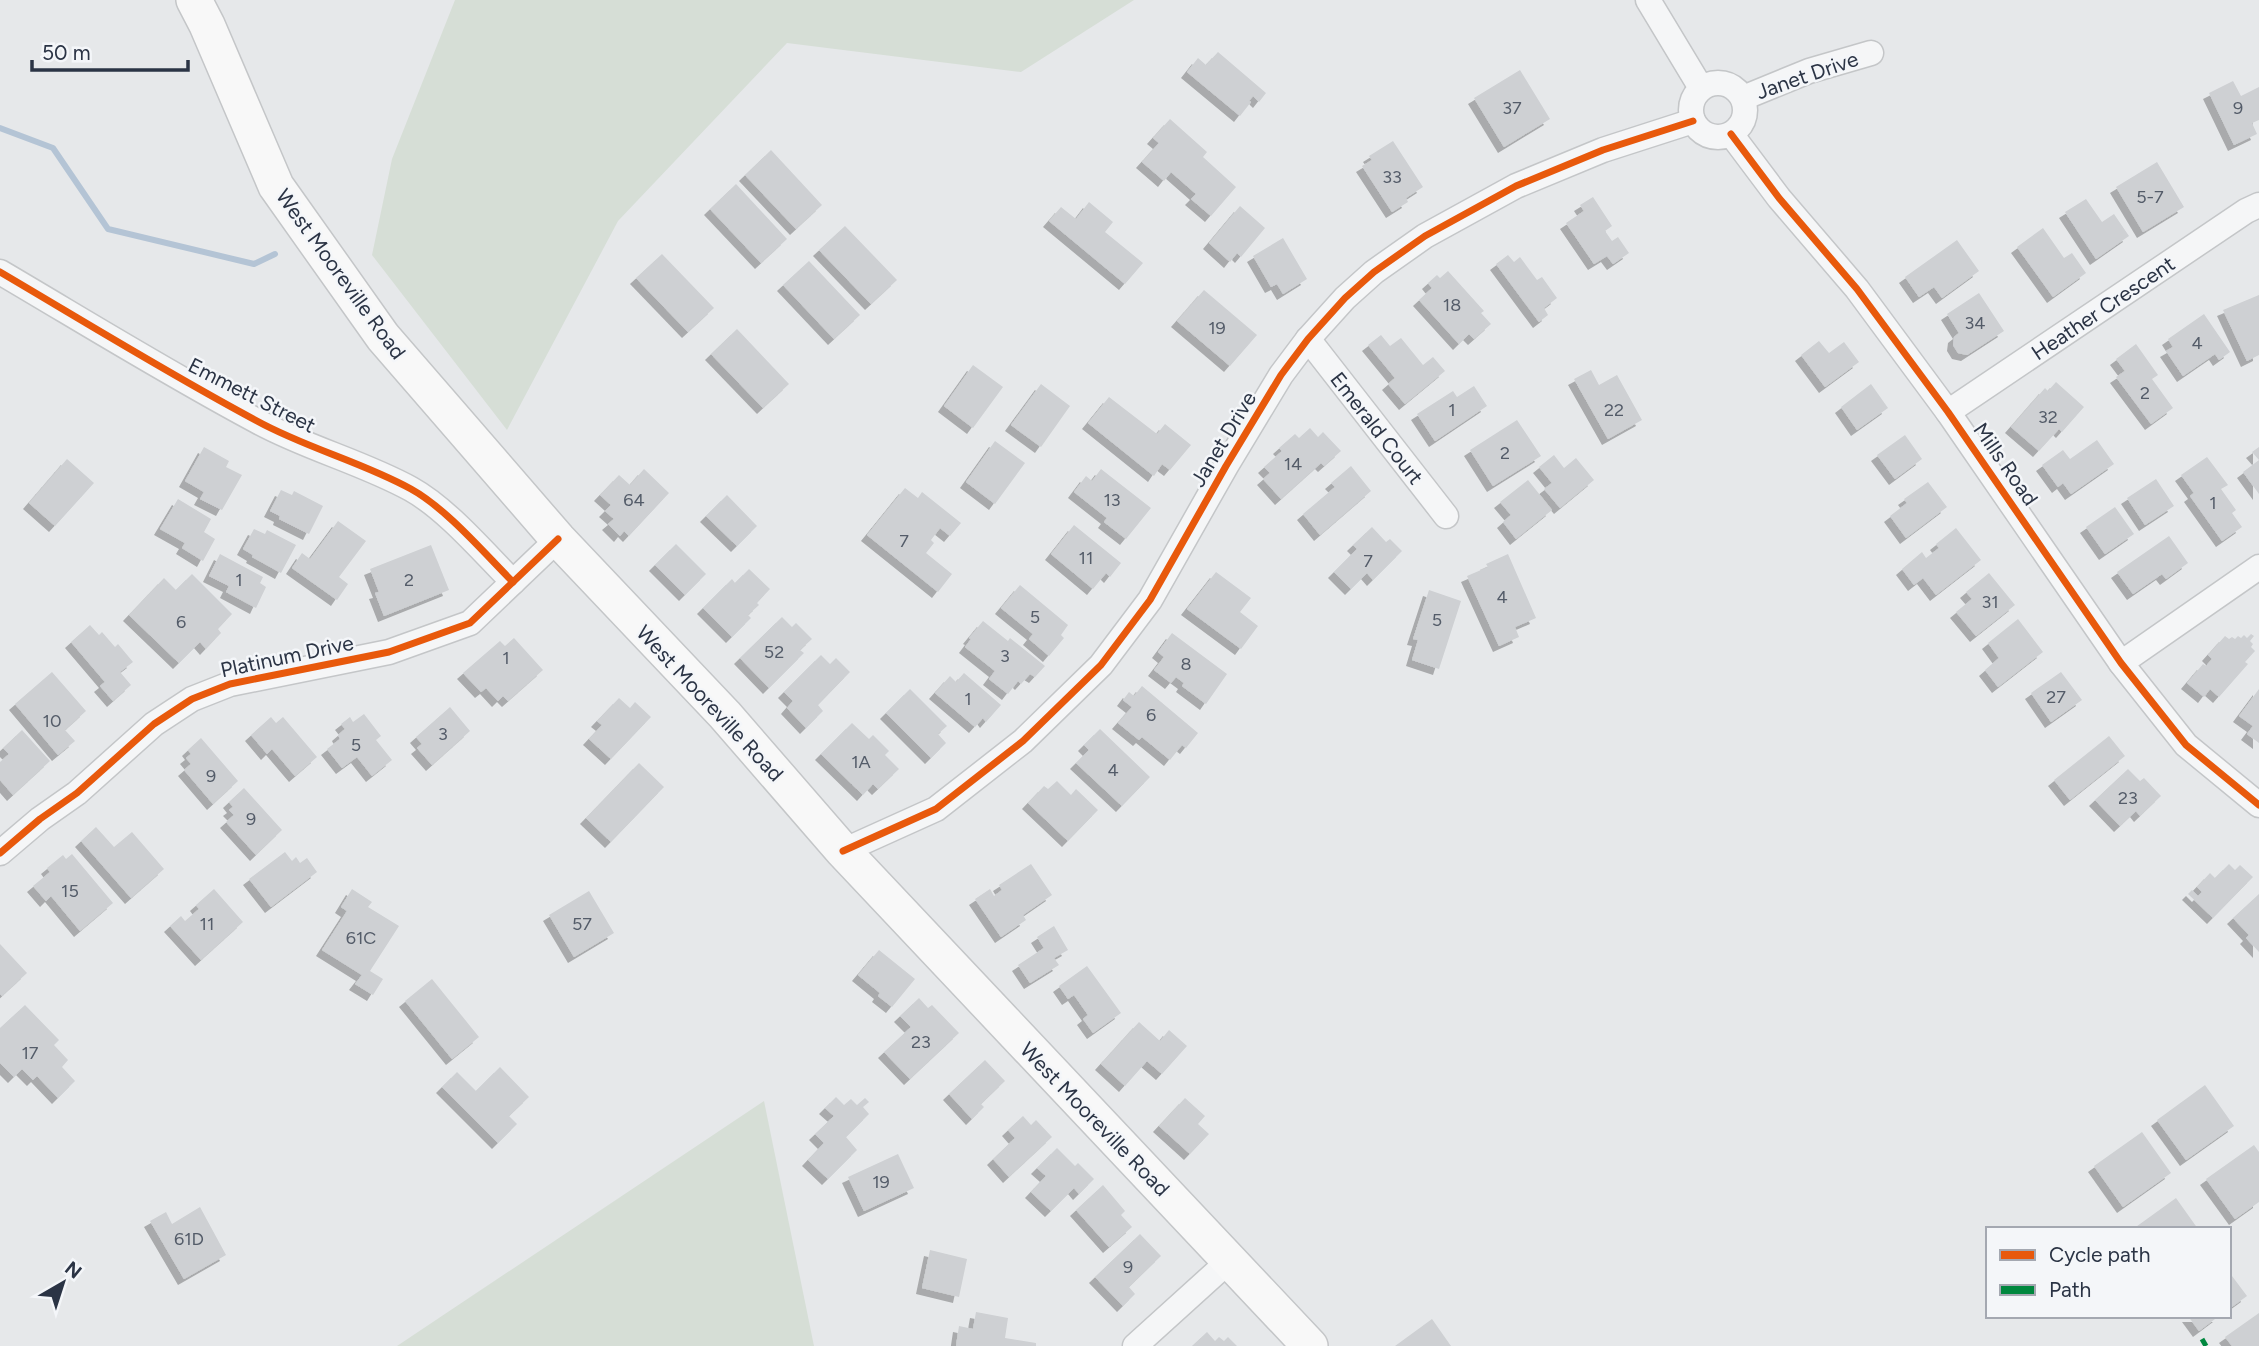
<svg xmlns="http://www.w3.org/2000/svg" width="2259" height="1346" font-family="Figtree,sans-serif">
	<defs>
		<filter id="shadow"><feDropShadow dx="-6" dy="6" stdDeviation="0" flood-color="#0004"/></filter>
	</defs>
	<rect width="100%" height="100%" fill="#e6e8ea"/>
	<g fill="#d6ded6">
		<path d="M455,0H1134L1021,72L787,43L618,221L507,430L372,255L392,159Z"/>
		<path d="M764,1101L814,1346H397Z"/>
	</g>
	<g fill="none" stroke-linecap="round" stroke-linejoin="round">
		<path stroke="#b4c4d5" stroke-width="6" d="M0,128L53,148L108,229L254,264L275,254"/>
	</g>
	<g fill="#ced0d3" filter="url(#shadow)">
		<path d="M1218,52L1266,93L1259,102L1253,96L1249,101L1251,102L1240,116L1187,72L1198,58L1206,65Z"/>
		<path d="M1520,70L1550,119L1504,147L1474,98Z"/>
		<path d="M2233,81L2241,96L2259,87V120L2252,123L2257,134L2234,145L2209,93Z"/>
		<path d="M1170,119L1207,152L1203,157L1236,187L1211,216L1191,199L1196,194L1171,172L1164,181L1142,162L1159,143L1153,138Z"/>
		<path d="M1393,141L1423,187L1406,198L1408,202L1392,212L1362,166L1372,160L1369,156Z"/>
		<path d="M771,150L822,205L796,229L745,175Z"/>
		<path d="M2157,162L2184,207L2143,232L2116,187Z"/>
		<path d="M736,184L787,239L761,263L710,209Z"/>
		<path d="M1593,197L1612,226L1605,231L1612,241L1618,237L1629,253L1613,264L1607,256L1594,264L1566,223L1584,211L1580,205Z"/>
		<path d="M2086,199L2102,222L2114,214L2129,236L2096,259L2065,212Z"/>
		<path d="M1089,202L1113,222L1105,232L1143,263L1125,284L1049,221L1061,207L1076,219Z"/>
		<path d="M1240,206L1265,228L1241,257L1237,253L1230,262L1209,243Z"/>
		<path d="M845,226L897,280L871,304L819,250Z"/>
		<path d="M2043,228L2064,258L2072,253L2086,273L2053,297L2017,247Z"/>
		<path d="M1283,238L1307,279L1283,294L1277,284L1271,287L1253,256Z"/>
		<path d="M1957,240L1979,271L1942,298L1934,287L1919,297L1905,277Z"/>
		<path d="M662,254L714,308L688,332L636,278Z"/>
		<path d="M1508,255L1514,262L1520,257L1537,280L1542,277L1557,298L1544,308L1548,315L1539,322L1496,264Z"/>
		<path d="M809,261L860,315L834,339L783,285Z"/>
		<path d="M1448,271L1484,311L1481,313L1491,324L1474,339L1469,334L1459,344L1419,300L1432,288L1428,283L1437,275L1440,278Z"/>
		<path d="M1204,290L1257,335L1230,366L1177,321Z"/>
		<path d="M1979,293L2004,331L1967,355L1958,353L1953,345L1954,337L1959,333L1947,314Z"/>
		<path d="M2259,295V355L2247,361L2223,310Z"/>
		<path d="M2204,314L2230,352L2219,360L2215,354L2183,376L2166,351L2173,347L2168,339Z"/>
		<path d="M737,329L789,384L763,408L711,354Z"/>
		<path d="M1381,335L1390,346L1401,338L1423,365L1433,357L1445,371L1405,404L1388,384L1395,378L1368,345Z"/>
		<path d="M1819,341L1829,353L1844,342L1859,362L1825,387L1801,355Z"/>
		<path d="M2136,344L2158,375L2152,379L2173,408L2151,424L2116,377L2125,371L2116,359Z"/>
		<path d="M973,365L1003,387L973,428L944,406Z"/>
		<path d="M1591,370L1599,385L1617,375L1642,420L1608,439L1574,379Z"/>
		<path d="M2056,382L2084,407L2062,432L2059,429L2039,451L2011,427L2045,388L2048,391Z"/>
		<path d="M1041,384L1070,406L1041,447L1011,425Z"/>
		<path d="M1871,384L1888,408L1857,430L1841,407Z"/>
		<path d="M1474,386L1487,406L1435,441L1417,414L1453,391L1457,397Z"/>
		<path d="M1109,397L1157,434L1165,424L1191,445L1170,470L1162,464L1154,476L1088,423Z"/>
		<path d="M1517,420L1541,456L1493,486L1470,450Z"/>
		<path d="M1310,428L1318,437L1323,432L1341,451L1324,466L1321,463L1281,499L1263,479L1270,473L1264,467L1282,451L1279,448L1295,434L1299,438Z"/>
		<path d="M1905,435L1922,459L1895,479L1877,455Z"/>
		<path d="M2097,440L2114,464L2071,494L2063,483L2058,487L2042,465L2063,450L2070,459Z"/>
		<path d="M995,441L1025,463L995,504L966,482Z"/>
		<path d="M204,447L229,461L226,467L242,475L222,510L200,499L204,492L185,481Z"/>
		<path d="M2259,447V494L2243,472L2259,460L2252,452Z"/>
		<path d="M1554,455L1564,468L1576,458L1594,480L1560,508L1544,489L1552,483L1539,467Z"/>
		<path d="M2207,457L2228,485L2221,489L2236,510L2232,513L2242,527L2222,541L2190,496L2194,493L2181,475Z"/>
		<path d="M67,459L94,483L55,526L29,503Z"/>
		<path d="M1351,466L1371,491L1320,535L1303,514L1335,487L1331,483Z"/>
		<path d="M644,469L669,493L629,536L624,531L620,536L608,524L614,519L605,511L611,505L600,495L619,475L630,485Z"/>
		<path d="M1101,469L1151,508L1126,539L1104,522L1107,518L1074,492L1086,476L1092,481Z"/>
		<path d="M2156,479L2174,506L2145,525L2127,498Z"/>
		<path d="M1528,480L1552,510L1516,539L1503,522L1511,515L1500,502Z"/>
		<path d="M1928,482L1947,507L1906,538L1890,516L1907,503L1904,499Z"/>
		<path d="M905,488L918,498L922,492L961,523L950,536L940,528L931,540L934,543L926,553L952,574L938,592L867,535Z"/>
		<path d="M281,490L292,495L294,491L323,506L309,534L279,519L280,516L270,511Z"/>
		<path d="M727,495L757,526L737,546L706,516Z"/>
		<path d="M178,499L211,519L204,532L215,539L203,561L182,548L185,543L160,529Z"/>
		<path d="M2115,507L2134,534L2105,554L2086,527Z"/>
		<path d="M338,521L366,541L339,577L348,584L337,600L292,568L302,553L310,559Z"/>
		<path d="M1074,525L1121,563L1110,577L1106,573L1093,589L1051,554Z"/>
		<path d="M1372,527L1386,542L1390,539L1402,551L1373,580L1367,573L1351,589L1334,572L1357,549L1353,545Z"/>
		<path d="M1956,528L1981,560L1936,595L1923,578L1914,585L1902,569L1922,552L1926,558L1939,548L1936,544Z"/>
		<path d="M254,529L265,534L267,530L296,545L281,573L252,557L253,555L243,549Z"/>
		<path d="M2169,536L2188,563L2166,579L2162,574L2133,594L2117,572Z"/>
		<path d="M676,544L706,574L685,595L655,565Z"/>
		<path d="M431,545L449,590L384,616L375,593L379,592L370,569Z"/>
		<path d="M220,554L263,577L260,583L266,587L256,608L226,592L229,586L209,576Z"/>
		<path d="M1508,554L1536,618L1515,627L1519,637L1499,646L1467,576L1488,567L1486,564Z"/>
		<path d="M749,569L770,589L757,603L759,605L748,615L751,618L732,637L703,608L732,579L735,583Z"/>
		<path d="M1216,572L1251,598L1240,612L1258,626L1241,649L1187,609Z"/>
		<path d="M1989,573L2015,605L1976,636L1956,612L1972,599L1966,592Z"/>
		<path d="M192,574L232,614L218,629L221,633L206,649L200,642L179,663L129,615L164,578L176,590Z"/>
		<path d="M1020,585L1068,625L1061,635L1064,638L1049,656L1029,639L1033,634L1001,608Z"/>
		<path d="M1429,590L1461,601L1439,669L1412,660L1418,640L1413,639Z"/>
		<path d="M782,617L792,627L796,623L812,639L800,650L804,653L769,688L740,658Z"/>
		<path d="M2018,619L2043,652L1998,687L1985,670L1999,658L1988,643Z"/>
		<path d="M983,621L1008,641L1010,638L1045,666L1035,677L1030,674L1021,684L1018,681L1008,694L989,679L995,671L965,647L971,639L969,638Z"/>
		<path d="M90,625L99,635L102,632L115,647L118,644L133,662L120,672L131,685L113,701L100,686L105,682L71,642Z"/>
		<path d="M1172,633L1227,674L1206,704L1182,686L1184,683L1176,677L1171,683L1154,670L1164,657L1158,652Z"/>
		<path d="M2251,634L2254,636L2250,641L2253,644L2251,647L2255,651L2245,662L2248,664L2219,697L2210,689L2204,697L2187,683L2203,664L2206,666L2212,659L2208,655L2225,636L2229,639L2232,637L2235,639L2238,636L2241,638L2244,635L2247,638Z"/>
		<path d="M514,638L543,670L508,701L503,696L498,701L486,688L481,692L463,673L500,641L505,646Z"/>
		<path d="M821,655L830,664L836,658L850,672L818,705L823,711L806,728L787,708L793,701L784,692Z"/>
		<path d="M52,672L86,711L65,730L75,741L58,755L15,704Z"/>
		<path d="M2061,672L2082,700L2051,722L2031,693Z"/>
		<path d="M964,673L1001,705L986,722L983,718L975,727L935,693L950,676L956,682Z"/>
		<path d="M1142,686L1198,733L1186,748L1182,745L1170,760L1142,737L1139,740L1118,723L1132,707L1123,700L1129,692L1134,696Z"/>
		<path d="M910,689L947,726L938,734L946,743L931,758L886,713Z"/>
		<path d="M2259,689V743L2247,734L2253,726L2239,716Z"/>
		<path d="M619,698L630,708L635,702L651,717L611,759L589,739L602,725L597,721Z"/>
		<path d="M450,707L470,731L432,765L417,748L422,744L416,737Z"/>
		<path d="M364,714L381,736L376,740L392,760L372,776L357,757L342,768L327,749L340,739L338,735L345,729L341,724L350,717L353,722Z"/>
		<path d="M271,717L276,723L283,717L317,757L295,776L272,749L267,754L251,735Z"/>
		<path d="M852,723L869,739L873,735L889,751L885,755L899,769L878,789L873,784L863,795L821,754Z"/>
		<path d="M1100,729L1150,777L1122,806L1076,763L1089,750L1084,745Z"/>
		<path d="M22,730L50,761L13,795L0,780V762L9,754L3,748Z"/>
		<path d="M2109,736L2125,756L2070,800L2054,780Z"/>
		<path d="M201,738L238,781L213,804L184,770L191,764L186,758L191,754L188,750Z"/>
		<path d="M639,763L664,787L611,842L586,818Z"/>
		<path d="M2128,769L2140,781L2144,778L2161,796L2140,816L2136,811L2120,826L2095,800Z"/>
		<path d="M1057,781L1071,795L1076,789L1098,810L1068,841L1028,803L1044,786L1048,789Z"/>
		<path d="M244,788L282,830L256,855L226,822L234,815L229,810L233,807L229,802Z"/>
		<path d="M96,827L114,847L132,832L164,869L131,898L81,841Z"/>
		<path d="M285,852L292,861L296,857L300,863L307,858L317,872L271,907L249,879Z"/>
		<path d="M72,854L113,903L80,931L51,896L46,901L33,886L50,872L47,868L63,855L66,859Z"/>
		<path d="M1031,864L1052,895L1023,915L1026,920L1001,937L975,899L990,889L994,896L1002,890L999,885Z"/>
		<path d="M2229,864L2235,870L2240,865L2253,877L2213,918L2188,894L2192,890L2198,896L2202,892L2197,887L2210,873L2215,878Z"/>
		<path d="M214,889L243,922L201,960L170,926L181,916L185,921L199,909L196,905Z"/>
		<path d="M352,889L372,902L368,907L399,926L370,971L383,979L373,995L355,984L362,975L322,950L347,911L341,907Z"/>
		<path d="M589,891L614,933L574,957L549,915Z"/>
		<path d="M2259,894V952L2246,938L2249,935L2233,918Z"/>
		<path d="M1054,926L1068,950L1054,958L1059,965L1030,983L1018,965L1044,948L1037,937Z"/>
		<path d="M0,944L27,973L2,996L0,994Z"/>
		<path d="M879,950L915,979L892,1007L878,996L880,993L858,975Z"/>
		<path d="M1087,966L1121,1013L1093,1033L1083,1019L1088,1015L1074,995L1068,999L1059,986Z"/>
		<path d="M432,979L479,1037L452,1059L405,1001Z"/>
		<path d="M919,998L928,1008L932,1005L959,1033L910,1079L884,1052L911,1027L900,1016Z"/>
		<path d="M25,1005L59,1040L54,1045L68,1060L62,1067L75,1081L58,1098L37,1076L33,1080L22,1069L14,1077L0,1063V1028Z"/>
		<path d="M1139,1022L1160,1041L1169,1030L1187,1046L1162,1074L1147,1061L1125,1086L1101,1064Z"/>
		<path d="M985,1060L1005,1081L981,1104L984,1107L972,1119L949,1094Z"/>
		<path d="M500,1067L529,1097L509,1116L517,1124L498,1143L442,1087L457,1072L476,1091Z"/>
		<path d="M2205,1085L2234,1126L2186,1160L2157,1120Z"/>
		<path d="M836,1097L844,1105L851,1099L857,1105L865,1098L869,1102L863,1107L869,1114L846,1137L857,1150L828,1179L808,1160L824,1143L815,1134L834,1116L825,1108Z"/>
		<path d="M1185,1098L1205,1116L1198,1124L1209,1134L1190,1154L1159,1126Z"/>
		<path d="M1023,1116L1031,1125L1036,1120L1052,1137L1009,1177L993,1159L1015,1138L1008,1130Z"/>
		<path d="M2142,1132L2171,1173L2123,1207L2094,1166Z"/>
		<path d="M2254,1145L2259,1152V1202L2235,1219L2206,1179Z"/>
		<path d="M1057,1148L1075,1166L1078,1163L1094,1179L1079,1194L1074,1188L1051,1211L1031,1192L1046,1176L1037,1168Z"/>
		<path d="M898,1154L914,1188L864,1211L848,1177Z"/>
		<path d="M1103,1185L1125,1211L1121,1215L1132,1227L1109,1247L1076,1210Z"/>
		<path d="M2176,1198L2198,1229H2133Z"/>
		<path d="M200,1207L226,1255L184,1279L150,1221L166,1212L172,1224Z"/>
		<path d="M1140,1234L1161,1256L1129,1287L1135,1294L1123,1306L1095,1277Z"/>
		<path d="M930,1250L967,1259L959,1297L922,1288Z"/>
		<path d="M2229,1272L2247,1296L2229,1309Z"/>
		<path d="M976,1312L1008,1318L1005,1338L1036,1343V1346H956L959,1326L973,1329Z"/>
		<path d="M2259,1313V1346H2232L2225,1337Z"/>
		<path d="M2188,1316H2219L2199,1331Z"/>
		<path d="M1432,1319L1451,1346H1395Z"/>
		<path d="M1207,1332L1215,1341L1219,1337L1224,1341L1228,1337L1237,1346H1192Z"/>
	</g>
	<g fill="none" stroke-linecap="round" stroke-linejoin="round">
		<defs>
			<g id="street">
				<path d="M1648,0L1701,88"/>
				<circle cx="1718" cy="110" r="27"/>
				<path d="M1743,98L1809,71L1871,53"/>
				<path d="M1731,134L1779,198L1857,289L1948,412L2121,663L2186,745L2259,805"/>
				<path d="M0,272C85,322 169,374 257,421C306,448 362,462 411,489C447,509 484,553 513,582"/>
				<path d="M1308,339L1446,516"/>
				<path d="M1948,412L2246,211L2259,205"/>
				<path d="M2121,663L2259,567"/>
				<path d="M843,851L936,809L1023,741L1101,665L1150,600L1226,466L1281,375L1308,339L1345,298L1374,272L1425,236L1516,186L1603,150L1693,121"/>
				<path d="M0,853L40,819L77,793L154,724L192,699L230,684L389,652L470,623L558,539"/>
				<path d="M1135,1346L1230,1260"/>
			</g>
			<path id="secondary" d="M194,0L207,25L276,186L383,337L558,539L725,715L843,851L1310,1346"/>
		</defs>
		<use href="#street" stroke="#c4c6c8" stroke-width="27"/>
		<use href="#secondary" stroke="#c4c6c8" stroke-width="38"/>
		<use href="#street" stroke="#f5f6f7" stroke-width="24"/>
		<use href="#secondary" stroke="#f8f8f8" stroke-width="35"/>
		<path stroke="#00873e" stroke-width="5" stroke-dasharray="10 5" stroke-linecap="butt" d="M2202,1339L2206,1346"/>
		<defs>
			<g id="cycleway">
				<path d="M1731,134L1779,198L1857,289L1948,412L2121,663L2186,745L2259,805"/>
				<path d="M0,272C85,322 169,374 257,421C306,448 362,462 411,489C447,509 484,553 513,582"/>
				<path d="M843,851L936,809L1023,741L1101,665L1150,600L1226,466L1281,375L1308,339L1345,298L1374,272L1425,236L1516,186L1603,150L1693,121"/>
				<path d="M0,853L40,819L77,793L154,724L192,699L230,684L389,652L470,623L558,539"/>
			</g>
		</defs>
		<use href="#cycleway" stroke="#f4f6f9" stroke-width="11"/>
		<use href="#cycleway" stroke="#e8590c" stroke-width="7"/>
	</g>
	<g text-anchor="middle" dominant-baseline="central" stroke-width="5" stroke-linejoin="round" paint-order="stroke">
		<g font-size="18" fill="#545c69">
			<text x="1512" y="108">37</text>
			<text x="2238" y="108">9</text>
			<text x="1392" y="177">33</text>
			<text x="2150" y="197">5-7</text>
			<text x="1452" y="305">18</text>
			<text x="1975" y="323">34</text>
			<text x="1217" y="328">19</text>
			<text x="2197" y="343">4</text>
			<text x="2145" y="393">2</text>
			<text x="1452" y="410">1</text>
			<text x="1614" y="410">22</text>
			<text x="2048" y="417">32</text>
			<text x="1505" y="453">2</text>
			<text x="1293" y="464">14</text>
			<text x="634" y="500">64</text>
			<text x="1112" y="500">13</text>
			<text x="2213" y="503">1</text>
			<text x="904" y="541">7</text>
			<text x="1086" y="558">11</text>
			<text x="1368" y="561">7</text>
			<text x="239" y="580">1</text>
			<text x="409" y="580">2</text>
			<text x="1502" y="597">4</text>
			<text x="1990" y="602">31</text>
			<text x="1035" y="617">5</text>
			<text x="1437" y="620">5</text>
			<text x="181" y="622">6</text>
			<text x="774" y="652">52</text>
			<text x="1005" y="656">3</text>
			<text x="506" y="658">1</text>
			<text x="1186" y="664">8</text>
			<text x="2056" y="697">27</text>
			<text x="968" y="699">1</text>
			<text x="1151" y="715">6</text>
			<text x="52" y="721">10</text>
			<text x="443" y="734">3</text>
			<text x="356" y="745">5</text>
			<text x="861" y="762">1A</text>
			<text x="1113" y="770">4</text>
			<text x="211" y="776">9</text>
			<text x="2128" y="798">23</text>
			<text x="251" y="819">9</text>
			<text x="70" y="891">15</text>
			<text x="207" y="924">11</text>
			<text x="582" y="924">57</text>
			<text x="361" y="938">61C</text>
			<text x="921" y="1042">23</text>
			<text x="30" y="1053">17</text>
			<text x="881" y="1182">19</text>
			<text x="189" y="1239">61D</text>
			<text x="1128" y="1267">9</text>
		</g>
		<g font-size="21" fill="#2b3445" stroke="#f4f6f9">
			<text transform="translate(1807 75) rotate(-19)">Janet Drive</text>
			<text transform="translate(341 274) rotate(54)">West Mooreville Road</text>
			<text transform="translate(2103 308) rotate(-34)">Heather Crescent</text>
			<text transform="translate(252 395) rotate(27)">Emmett Street</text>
			<text transform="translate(1377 428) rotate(52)">Emerald Court</text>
			<text transform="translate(1223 439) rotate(-59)">Janet Drive</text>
			<text transform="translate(2006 464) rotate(55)">Mills Road</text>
			<text transform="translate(287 656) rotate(-12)">Platinum Drive</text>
			<text transform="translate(710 703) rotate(47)">West Mooreville Road</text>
			<text transform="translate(1095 1119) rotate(46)">West Mooreville Road</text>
		</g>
	</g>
	<rect x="1986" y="1227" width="245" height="91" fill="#f4f6f9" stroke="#a4a8b1" stroke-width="2"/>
	<rect x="2000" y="1250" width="35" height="10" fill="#e8590c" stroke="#a4a8b1" stroke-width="2"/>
	<text x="2049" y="1262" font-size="21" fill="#2b3445">Cycle path</text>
	<rect x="2000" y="1285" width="35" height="10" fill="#00873e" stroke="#a4a8b1" stroke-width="2"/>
	<text x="2049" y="1297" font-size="21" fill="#2b3445">Path</text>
	<g transform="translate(63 1283) rotate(39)" stroke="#f4f6f9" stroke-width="5" paint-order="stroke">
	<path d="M0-5L12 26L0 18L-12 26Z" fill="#2b3445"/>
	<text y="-10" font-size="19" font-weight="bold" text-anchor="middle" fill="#2b3445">N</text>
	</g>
	<path d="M32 60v10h156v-10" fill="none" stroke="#2b3445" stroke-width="3.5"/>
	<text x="42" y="60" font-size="21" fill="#2b3445" stroke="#f4f6f9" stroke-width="5" paint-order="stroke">50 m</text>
</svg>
